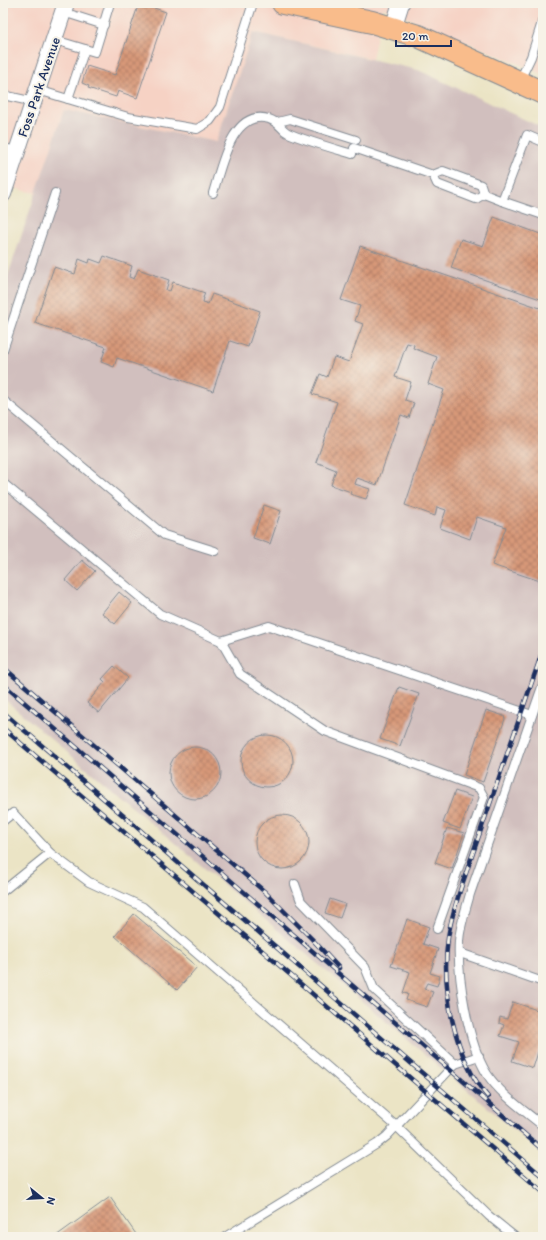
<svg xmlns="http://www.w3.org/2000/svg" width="546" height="1240" font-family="Itim,sans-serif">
	<defs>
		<pattern id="building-cross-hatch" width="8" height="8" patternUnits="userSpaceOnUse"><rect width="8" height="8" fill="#d79878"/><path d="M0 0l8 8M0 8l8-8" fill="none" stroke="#ae7c66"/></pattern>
	</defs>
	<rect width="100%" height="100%" fill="#f7f3e8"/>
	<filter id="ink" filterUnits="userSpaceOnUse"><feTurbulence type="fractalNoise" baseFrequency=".025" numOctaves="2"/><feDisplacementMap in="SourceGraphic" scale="8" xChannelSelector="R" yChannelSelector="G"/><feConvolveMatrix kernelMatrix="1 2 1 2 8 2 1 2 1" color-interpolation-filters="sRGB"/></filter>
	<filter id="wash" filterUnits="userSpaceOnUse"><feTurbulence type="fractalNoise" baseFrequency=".012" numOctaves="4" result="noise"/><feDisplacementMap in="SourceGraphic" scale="16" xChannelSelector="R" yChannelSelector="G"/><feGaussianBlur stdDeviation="0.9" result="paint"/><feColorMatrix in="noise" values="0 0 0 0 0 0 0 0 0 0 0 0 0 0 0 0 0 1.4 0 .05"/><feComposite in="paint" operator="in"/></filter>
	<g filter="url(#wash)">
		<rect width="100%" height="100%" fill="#ebe4c5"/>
		<path fill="#f6d2c4" d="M3,3H543V74L383,8L372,59L253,32L216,142L64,110L36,193L3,186Z"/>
		<path fill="#d1bfbe" d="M253,32L418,70L543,128V1154L3,698V290L64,110L216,142Z"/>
		<g id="blocks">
			<g fill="url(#building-cross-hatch)">
				<path d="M139,3L166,12L137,98L118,91L116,97L88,88L89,86L82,83L87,66L115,75Z"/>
				<path d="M494,217L543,235V300L451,268L461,239L483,246Z"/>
				<path d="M360,246L543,309V582L492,565L506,527L477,517L470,539L440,528L446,510L437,507L435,516L405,505L444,390L428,384L437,357L413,348L414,345L407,343L395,377L411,382L405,400L414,403L409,418L401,415L377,485L357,478L355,484L370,489L366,499L350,494L351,492L331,485L336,470L316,462L337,402L312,394L320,374L327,377L334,357L349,362L363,324L355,321L360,306L341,300Z"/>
				<path d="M104,256L132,266L129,277L134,279L138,269L169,280L166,290L170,291L173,282L205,293L203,298H204L203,302L208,304L212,294L260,311L248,347L230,341L213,391L117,358L114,367L101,362L106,347L35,323L54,267L75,274L79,259L89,263L90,259L101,263Z"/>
				<path d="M264,505L281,511L270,544L253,538Z"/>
				<path d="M82,560L95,571L77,591L65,580Z"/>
				<path d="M119,592L132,603L115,624L102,613Z"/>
				<path d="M114,666L128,678L99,713L87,703L105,682L102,679Z"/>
				<path d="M399,687L419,694L400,746L380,739Z"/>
				<path d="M486,710L504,716L505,719L483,782L464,775Z"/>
				<circle cx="267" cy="761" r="26"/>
				<circle cx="195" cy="773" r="26"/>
				<path d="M455,791L472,797L460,829L443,823Z"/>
				<circle cx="282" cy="842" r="27"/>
				<path d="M447,828L464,833L452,869L435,863Z"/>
				<path d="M330,899L345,904L340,918L325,913Z"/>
				<path d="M134,914L197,967L177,990L115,936Z"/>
				<path d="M407,919L429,927L423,944L438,949L430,973L440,976L437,986L427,983L424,989L433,992L427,1007L406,1000L408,994L403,993L410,972L391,966Z"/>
				<path d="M513,1002L543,1012V1050L539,1049L533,1068L512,1061L519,1042L500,1036L504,1025L499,1023L500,1017L507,1019Z"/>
				<path d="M110,1197L138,1237H57L56,1236Z"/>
			</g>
		</g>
	</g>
	<g filter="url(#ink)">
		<use href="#blocks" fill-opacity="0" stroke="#838a92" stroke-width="1"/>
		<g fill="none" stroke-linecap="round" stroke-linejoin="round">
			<defs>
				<g id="lane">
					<path d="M63,12L104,25"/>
					<path d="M350,17L354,3"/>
					<path d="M55,40L95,52L110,3"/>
					<path d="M519,82L531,57L543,19"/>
					<path d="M38,90L128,117L197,129L210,121L220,107L253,3"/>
					<path d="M3,95L34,102"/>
					<path d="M68,99L85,49"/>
					<path d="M278,122L290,119L356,140"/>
					<path d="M3,148L17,151"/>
					<path d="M354,148L433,175L437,184L476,199L484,194L502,201L527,135L543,142"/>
					<path d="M433,175L443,171L481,185L484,194"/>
					<path d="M213,193C221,168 232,108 269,119C281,123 280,129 288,133C307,141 332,148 352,154"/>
					<path d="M502,201L543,215"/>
					<path d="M3,350L55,193"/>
					<path d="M3,400L164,535L215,551"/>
					<path d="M3,483L160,614L221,641L240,674L325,731L479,788L484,797L437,929"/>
					<path d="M221,641L269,626L532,715"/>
					<path d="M543,684L470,894C466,909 460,925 459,941C457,977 468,1044 487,1074C500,1094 525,1111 543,1126"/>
					<path d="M3,821L13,813L50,853L89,882L143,907L396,1126L489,1216L515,1237"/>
					<path d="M295,884L301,901L365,967L374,989L455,1064L479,1056"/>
					<path d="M3,891L50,853"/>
					<path d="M460,953L543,982"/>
					<path d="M225,1237L377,1144L387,1136L455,1064"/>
				</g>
				<g id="street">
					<path d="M393,28L401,3"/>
					<path d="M3,194L66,3"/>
				</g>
				<path id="highway" d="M283,3L372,22L418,36L543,93"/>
			</defs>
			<use href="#lane" stroke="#838a92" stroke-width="10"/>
			<use href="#street" stroke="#838a92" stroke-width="18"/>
			<use href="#highway" stroke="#838a92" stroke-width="24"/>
			<use href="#lane" stroke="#fff" stroke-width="8"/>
			<use href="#street" stroke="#fff" stroke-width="16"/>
			<use href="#highway" stroke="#f9bc8b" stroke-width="22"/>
			<defs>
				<g id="rail">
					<path d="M3,667L265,892L312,939L339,968"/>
					<path d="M3,684L543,1150"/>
					<path d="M3,712L543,1177"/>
					<path d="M3,728L543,1192"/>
					<path d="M488,1097C454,1058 441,988 448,938C451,917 458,896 465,876L543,650"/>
				</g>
			</defs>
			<use href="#rail" stroke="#1b2f5e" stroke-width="4.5"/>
			<use href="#rail" stroke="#f7f3e8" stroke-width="3" stroke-dasharray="9" stroke-linecap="butt"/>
		</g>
	</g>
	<g text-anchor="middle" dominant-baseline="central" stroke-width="4" stroke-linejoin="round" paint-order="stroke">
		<g font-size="14" fill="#1b2f5e" stroke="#f7f3e8">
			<text transform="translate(39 87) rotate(-71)">Foss Park Avenue</text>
		</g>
	</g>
	<rect width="546" height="1240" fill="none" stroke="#f7f3e8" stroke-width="16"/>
	<g transform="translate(42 1198) rotate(108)" stroke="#f7f3e8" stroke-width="3" paint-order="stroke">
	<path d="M0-3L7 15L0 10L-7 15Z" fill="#1b2f5e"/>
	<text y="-6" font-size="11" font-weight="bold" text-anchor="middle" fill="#1b2f5e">N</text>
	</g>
	<path d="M396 40v6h55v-6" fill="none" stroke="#1b2f5e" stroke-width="2"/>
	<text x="402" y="40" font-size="12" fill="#1b2f5e" stroke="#f7f3e8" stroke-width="3" paint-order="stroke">20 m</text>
</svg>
